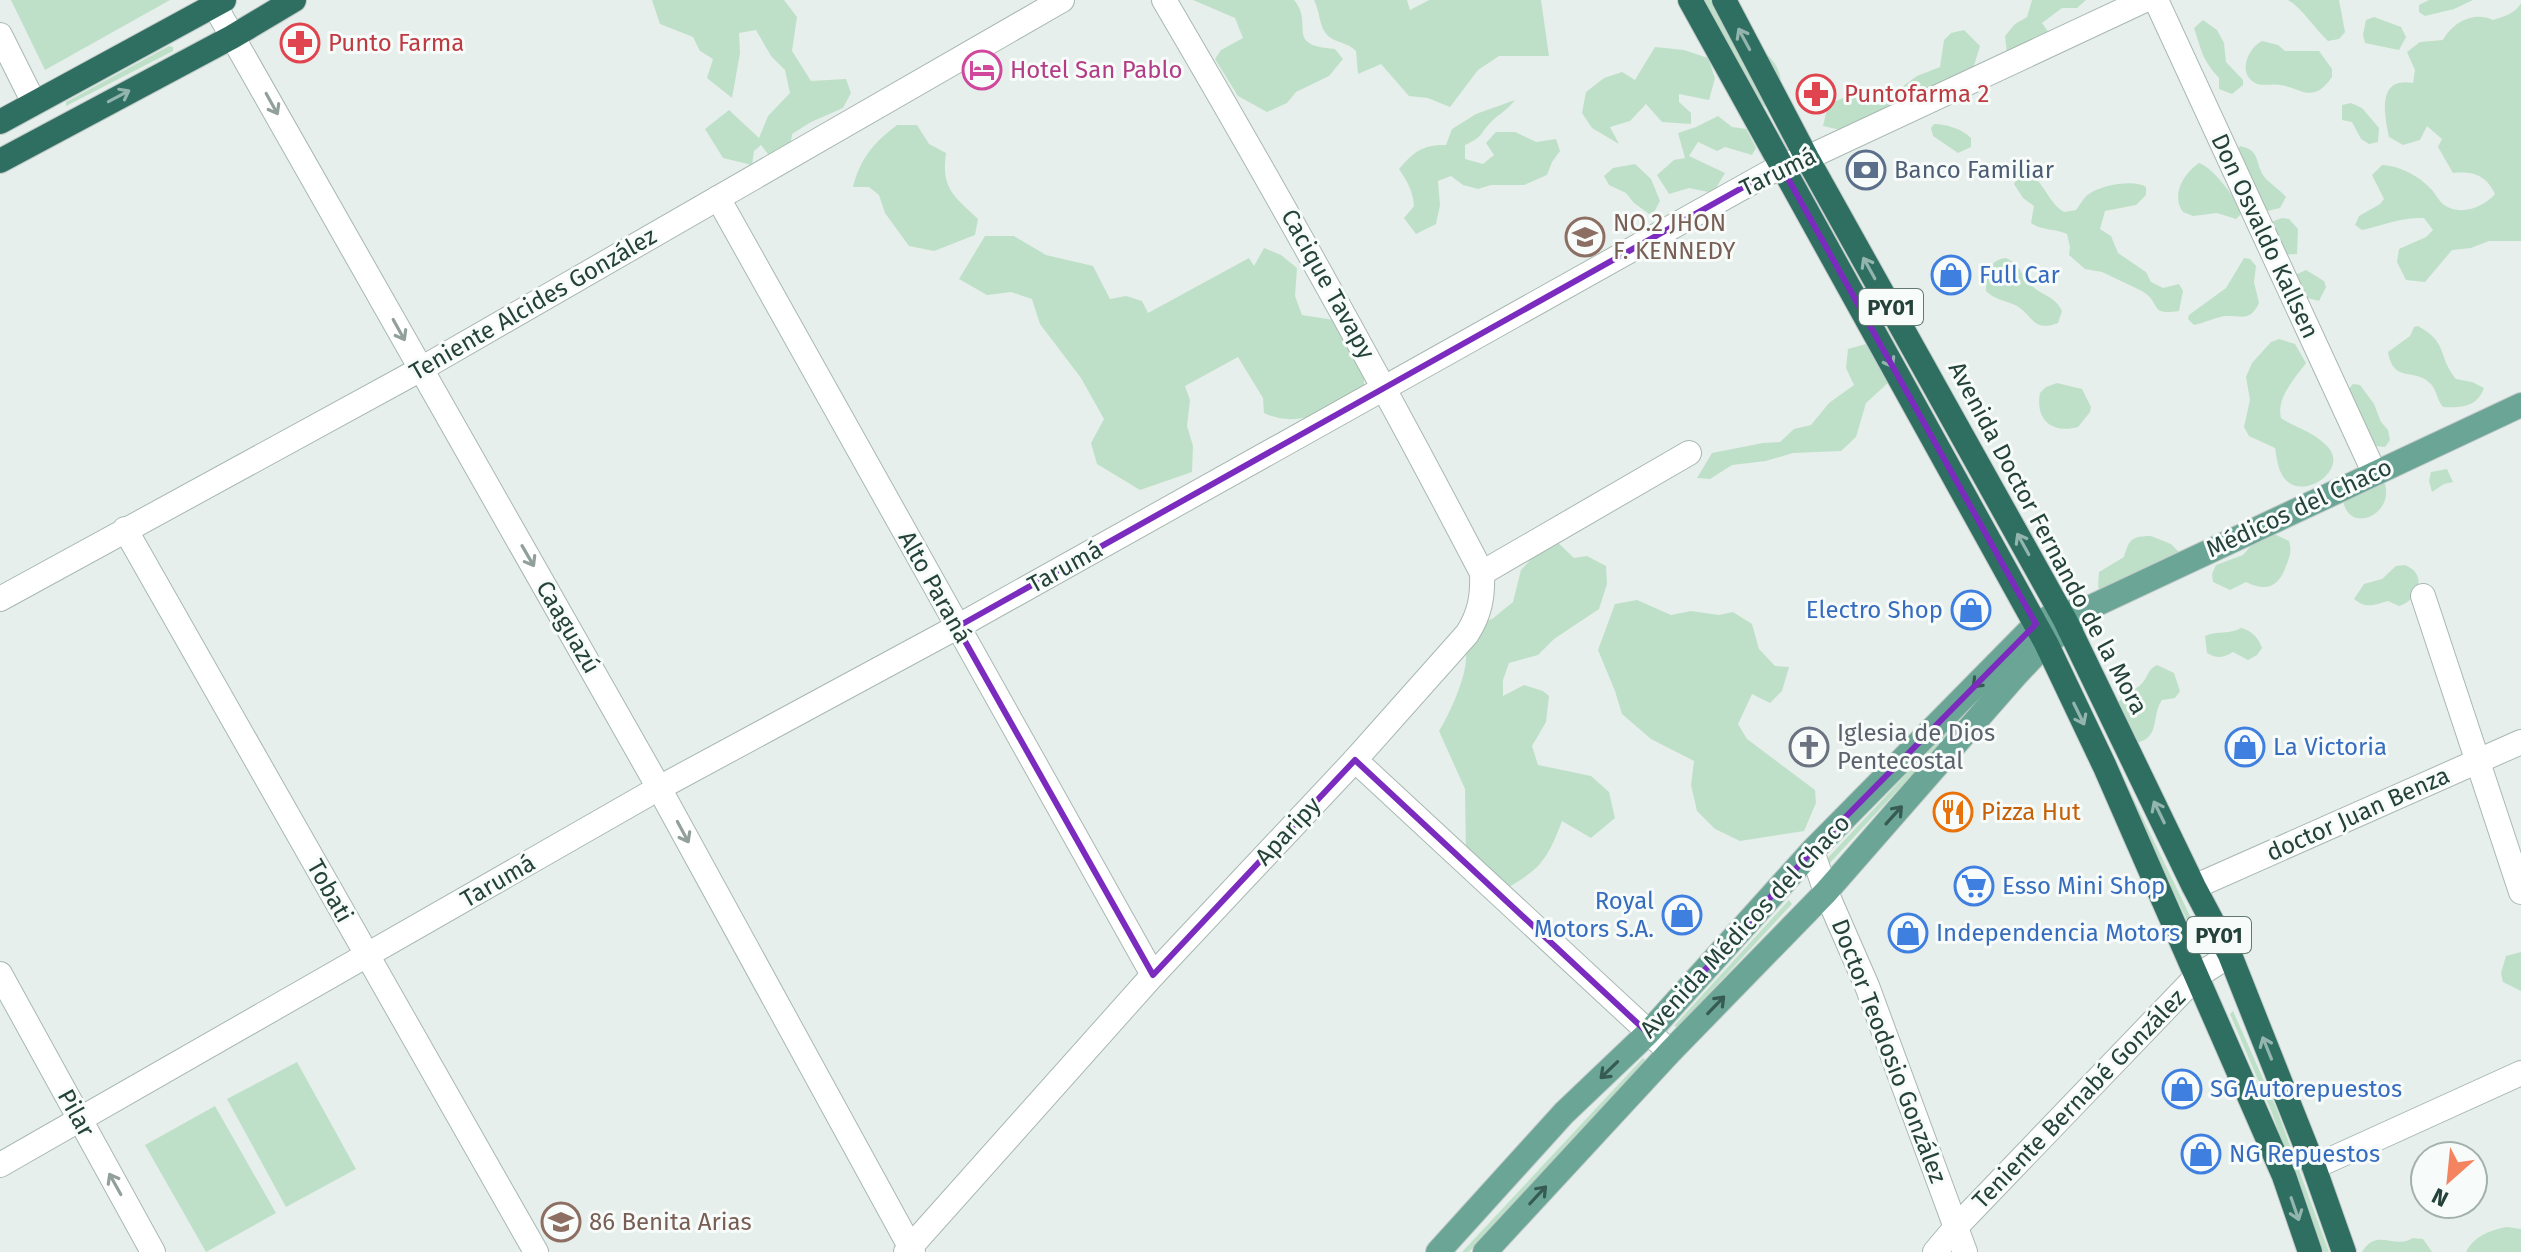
<svg xmlns="http://www.w3.org/2000/svg" width="2521" height="1252" font-family="'Fira Sans',sans-serif">
	<rect width="100%" height="100%" fill="#e6efeb"/>
	<g fill="#bfe0c8">
		<path d="M11,0H170L45,70Z"/>
		<path d="M652,0H784L797,17L792,51L811,81L846,79L851,93L843,108L811,122L792,134L789,158H771L761,145L754,151L752,165L723,158L705,129L729,110L759,138L768,116L790,93L785,70L771,56L756,30L739,33L740,53L732,98L707,78L713,59L700,51L693,37L660,24Z"/>
		<path d="M1193,0H1294C1315,25 1283,45 1335,49L1343,59L1329,76L1296,92L1287,103L1267,112L1238,96L1215,59L1221,50L1243,38L1235,18Z"/>
		<path d="M1314,0H1407L1410,10L1429,0H1541L1549,56H1499L1478,70L1450,107L1428,98L1409,96L1381,64L1358,74L1356,51C1347,42 1336,43 1328,36C1319,28 1320,11 1314,0Z"/>
		<path d="M1686,0H1723C1728,9 1732,20 1739,28C1762,53 1790,62 1778,101L1767,107L1762,106Z"/>
		<path d="M2032,0H2086L2077,8H2062L2042,23L2049,33L2052,47C2037,70 2029,69 2007,54L2005,36L2015,24L2027,17Z"/>
		<path d="M2288,0H2339L2345,32L2339,39L2328,41C2315,29 2302,8 2288,0Z"/>
		<path d="M2429,0H2473L2454,9L2425,16L2419,12V5Z"/>
		<path d="M2521,3V241H2489L2471,248L2452,250L2425,282L2406,280L2397,262L2399,249L2426,237L2433,230L2424,218C2403,217 2383,225 2362,230L2355,225L2359,216L2380,204L2384,199L2372,175L2382,165C2401,166 2419,176 2432,190C2436,195 2439,201 2444,205C2460,216 2483,208 2495,194C2486,175 2473,171 2453,173L2438,147L2442,139L2427,126L2420,140L2403,145L2389,137C2384,114 2377,76 2413,83L2415,70L2407,52L2420,42L2443,40C2453,22 2474,11 2493,20C2503,17 2516,13 2521,3Z"/>
		<path d="M2374,17L2401,27L2406,37L2399,50L2365,43L2363,35L2366,20Z"/>
		<path d="M2203,20L2217,30L2224,43L2226,62L2243,80V85L2232,94L2219,89V78C2202,59 2202,52 2194,28Z"/>
		<path d="M1964,30L1980,46L1972,72L1841,130L1823,126L1828,105L1847,96L1876,100L1888,97L1917,76L1940,67L1944,40L1951,33Z"/>
		<path d="M2262,41L2278,45L2285,51H2319L2332,69V77C2313,104 2303,89 2281,85C2273,83 2262,87 2255,83C2237,73 2248,48 2262,41Z"/>
		<path d="M169,46L173,47V51L66,106V102Z"/>
		<path d="M1655,47L1684,50L1708,58L1715,78L1709,100L1679,94V102L1691,113V124L1662,122L1646,104L1630,121L1610,127L1619,144L1592,128L1582,113L1586,92L1604,78L1622,72L1635,80Z"/>
		<path d="M1515,100C1505,113 1498,114 1490,123C1478,136 1484,136 1465,145V159L1483,164L1494,155L1486,143L1496,132H1515L1536,142L1556,139L1560,151L1552,162L1547,175L1524,185H1491L1478,189L1463,185L1451,176L1438,181L1440,205L1436,224L1416,234L1404,218L1414,206C1413,191 1407,181 1399,169C1413,152 1424,144 1446,145L1452,129L1476,114Z"/>
		<path d="M2351,103L2362,108L2379,128L2378,142L2369,144L2361,139L2352,122L2342,120V105Z"/>
		<path d="M1718,116L1732,127L1746,129L1756,148L1752,155L1725,147L1717,151L1698,142L1689,156L1725,173L1713,193L1689,188L1669,194L1657,175L1674,160L1685,158L1678,133L1696,127Z"/>
		<path d="M1934,124C1946,124 1962,129 1971,138V147L1958,153L1933,136L1931,128Z"/>
		<path d="M897,125H917L929,144L946,153C941,189 954,196 978,219L975,235L934,251L909,246L885,213L879,195L869,187H853C860,159 874,142 897,125Z"/>
		<path d="M2240,146C2262,150 2254,165 2266,179C2272,185 2280,190 2286,197L2280,208L2263,212L2236,152Z"/>
		<path d="M2199,163C2214,168 2236,199 2242,213L2236,219L2217,213L2193,216L2183,212C2171,195 2183,174 2199,163Z"/>
		<path d="M1635,164L1651,179L1660,201L1652,216L1634,203L1626,193L1609,185L1604,176L1613,168Z"/>
		<path d="M2026,172C2045,181 2047,202 2064,212L2076,210C2080,205 2084,197 2089,194C2101,185 2134,179 2146,187V195L2136,205L2105,211L2100,229L2111,236L2118,253L2146,272L2151,282L2163,288L2179,284L2183,291L2179,311C2148,316 2162,303 2142,291L2102,272L2085,269L2069,255L2070,247L2067,234C2054,228 2042,231 2031,223L2034,206L2023,198L2014,184L2019,175Z"/>
		<path d="M2282,218L2289,219L2298,229L2297,254L2281,255L2271,222Z"/>
		<path d="M985,236H1014L1046,255L1093,266L1110,299L1126,296L1142,301L1148,313L1249,258L1254,266L1264,248L1281,255L1297,268L1295,296L1302,315L1347,322L1366,363L1363,393C1334,408 1298,430 1264,413L1263,398L1238,357L1185,386L1190,400L1187,426L1193,446L1192,472L1140,490L1097,464L1091,443L1104,419L1081,378L1040,324L1032,299L1011,292L987,295L959,279Z"/>
		<path d="M2006,258C2023,266 2020,276 2032,286C2043,296 2055,296 2062,311L2058,323C2032,333 2033,314 2015,305C2004,300 1995,300 1986,291C1986,275 1988,260 2006,258Z"/>
		<path d="M2244,258L2250,259L2256,266L2254,282L2259,303C2250,321 2244,316 2226,316C2216,317 2204,323 2194,325L2188,319L2189,315L2226,288Z"/>
		<path d="M2306,270L2324,281L2326,287L2319,301L2304,297L2295,275Z"/>
		<path d="M2418,326C2449,343 2437,356 2456,379L2472,382L2484,388C2477,407 2462,408 2443,407C2437,400 2437,391 2431,384C2415,367 2393,384 2388,352L2410,336L2414,327Z"/>
		<path d="M2279,339L2295,344L2306,363C2295,378 2276,398 2281,418C2297,429 2312,430 2328,447C2348,469 2307,498 2288,482C2278,474 2277,459 2275,448L2249,436L2244,427L2250,400L2246,377L2252,363L2271,342Z"/>
		<path d="M1866,344L1882,359L1890,381L1866,403L1856,437L1841,451L1793,453L1766,461L1732,465L1710,479L1697,478L1712,453L1763,443L1780,442L1794,429L1811,425L1829,403L1854,385L1846,368L1848,349Z"/>
		<path d="M2057,383L2082,389L2091,407L2090,412L2078,427C2052,434 2035,420 2040,393L2046,387Z"/>
		<path d="M2353,384L2360,385L2374,404L2381,422L2388,430L2390,440L2385,447L2375,446L2362,429L2360,412L2347,391Z"/>
		<path d="M2447,469L2453,482L2444,484L2432,492L2429,481L2431,472Z"/>
		<path d="M2376,480L2385,484C2394,516 2347,535 2343,499Z"/>
		<path d="M2272,533L2289,541C2292,551 2290,556 2286,566C2279,587 2266,592 2246,582L2230,590L2213,582L2212,574L2216,565L2243,555L2256,540Z"/>
		<path d="M2151,536L2171,544L2180,553L2105,596L2098,587L2099,572L2124,557C2129,539 2132,536 2151,536Z"/>
		<path d="M1552,537L1574,558L1587,556L1606,566L1607,584L1599,609L1554,639L1538,655L1509,663L1503,680V696L1524,685L1543,691L1549,696L1546,722L1532,746L1538,765L1591,776L1609,792L1615,818L1591,838L1562,821C1547,861 1539,871 1501,891L1466,857L1465,789L1439,731C1450,713 1468,674 1466,653C1465,645 1460,636 1457,629L1492,619L1513,602L1521,570Z"/>
		<path d="M2405,565C2428,574 2419,600 2399,606L2388,601C2374,605 2366,609 2354,599L2364,584L2382,579L2396,566Z"/>
		<path d="M1637,600L1671,615L1691,611L1719,615L1733,612L1752,624L1759,649L1775,666L1789,667L1782,691L1770,703L1752,694L1738,724L1747,739L1815,790L1816,803L1804,831L1740,841L1715,829L1697,811L1691,785L1694,761L1651,739L1622,714L1615,691L1598,650L1615,604Z"/>
		<path d="M2241,628C2252,631 2258,637 2262,648L2257,655L2248,660L2233,652C2223,658 2217,659 2207,653L2205,636C2218,630 2230,635 2241,628Z"/>
		<path d="M2065,657L2206,949L2205,952L2202,951L2061,659Z"/>
		<path d="M2157,665L2174,673L2180,691L2175,698L2162,700C2151,715 2161,738 2136,743L2114,709C2124,691 2137,691 2144,681C2149,673 2148,670 2157,665Z"/>
		<path d="M2000,674L2003,677L1828,865L1824,862Z"/>
		<path d="M1789,900L1792,904L1678,1027L1674,1026Z"/>
		<path d="M2521,952V991L2503,982L2501,973L2506,956Z"/>
		<path d="M2233,1011L2277,1110L2329,1252H2321L2272,1113L2230,1014Z"/>
		<path d="M1643,1058L1646,1061L1469,1252H1462Z"/>
		<path d="M297,1062L356,1169L286,1207L227,1099Z"/>
		<path d="M215,1106L276,1213L206,1252L145,1145Z"/>
		<path d="M2507,1227L2521,1229V1252H2466C2474,1236 2490,1230 2507,1227Z"/>
		<path d="M2413,1238L2423,1239L2432,1252H2362C2377,1227 2394,1250 2413,1238Z"/>
	</g>
	<g fill="none" stroke-linecap="round" stroke-linejoin="round">
		<defs>
			<g id="minor">
				<path d="M2156,0L2374,472"/>
				<path d="M215,6L659,788L913,1252"/>
				<path d="M0,35L34,103"/>
				<path d="M718,198L1153,975"/>
				<path d="M125,529L536,1252"/>
				<path d="M1482,573L1689,453"/>
				<path d="M2423,596L2521,892"/>
				<path d="M0,599L421,369L1062,0"/>
				<path d="M1355,760L1670,1052"/>
				<path d="M1812,851L1826,892L1867,986L1965,1252"/>
				<path d="M2194,887L2521,742"/>
				<path d="M0,974L153,1252"/>
				<path d="M0,1165L659,788L957,627L1781,166L1807,158L2145,0"/>
				<path d="M2314,1167L2521,1073"/>
				<path d="M906,1252L1153,975L1355,760L1467,634C1480,614 1483,596 1482,573C1381,379 1275,189 1164,0"/>
				<path d="M1935,1252L1956,1227L2197,976L2230,955"/>
			</g>
			<g id="major">
				<path d="M1438,1252L1564,1113L1648,1033L1812,851L2036,624L2060,612L2078,613L2521,405"/>
				<path d="M1485,1252L1670,1052L1826,892L2015,676L2046,643L2069,628L2078,613"/>
			</g>
			<g id="highway">
				<path d="M1690,0L2046,643L2105,767L2284,1176L2310,1252"/>
				<path d="M1724,0L1807,158L2065,620L2194,887L2230,955L2314,1167L2344,1252"/>
				<path d="M0,122L224,0"/>
				<path d="M0,161L232,37L294,0"/>
			</g>
		</defs>
		<use href="#minor" stroke="#a8b8b2" stroke-width="26"/>
		<use href="#major" stroke="#c2cac8" stroke-width="26"/>
		<use href="#highway" stroke="#c2cac8" stroke-width="26"/>
		<use href="#minor" stroke="#fff" stroke-width="24"/>
		<use href="#major" stroke="#6aa596" stroke-width="24"/>
		<use href="#highway" stroke="#2f6f62" stroke-width="24"/>
	</g>
	<defs><path id="oneway-shaft" d="M-6 0H5M1.5-3L5.5 0L1.5 3" fill="none" stroke-width="1.6" stroke-linecap="round" stroke-linejoin="round" transform="scale(2)"/></defs>
	<g stroke="#93b5ae">
		<use href="#oneway-shaft" transform="translate(1744 39) rotate(-118)"/>
		<use href="#oneway-shaft" transform="translate(119 96) rotate(-28)"/>
		<use href="#oneway-shaft" transform="translate(1869 268) rotate(-119)"/>
		<use href="#oneway-shaft" transform="translate(1887 357) rotate(61)"/>
		<use href="#oneway-shaft" transform="translate(2023 544) rotate(-119)"/>
		<use href="#oneway-shaft" transform="translate(2079 714) rotate(64)"/>
		<use href="#oneway-shaft" transform="translate(2159 812) rotate(-116)"/>
		<use href="#oneway-shaft" transform="translate(2267 1048) rotate(-112)"/>
		<use href="#oneway-shaft" transform="translate(2295 1209) rotate(71)"/>
	</g>
	<g stroke="#92a09c">
		<use href="#oneway-shaft" transform="translate(272 104) rotate(61)"/>
		<use href="#oneway-shaft" transform="translate(399 330) rotate(61)"/>
		<use href="#oneway-shaft" transform="translate(528 556) rotate(60)"/>
		<use href="#oneway-shaft" transform="translate(683 832) rotate(62)"/>
		<use href="#oneway-shaft" transform="translate(115 1184) rotate(-119)"/>
	</g>
	<g stroke="#365b51">
		<use href="#oneway-shaft" transform="translate(1981 679) rotate(135)"/>
		<use href="#oneway-shaft" transform="translate(1894 815) rotate(-48)"/>
		<use href="#oneway-shaft" transform="translate(1716 1005) rotate(-46)"/>
		<use href="#oneway-shaft" transform="translate(1609 1070) rotate(136)"/>
		<use href="#oneway-shaft" transform="translate(1538 1195) rotate(-47)"/>
	</g>
	<path fill="none" stroke="#7b2cbf" stroke-width="6" stroke-linejoin="round" d="M1781,166L2036,624L1812,851L1648,1033L1355,760L1153,975L957,627Z"/>
	<defs>
		<symbol id="pharmacy-ring" viewBox="-11 -11 22 22"><circle r="9.5" fill="#f7fbf9" stroke="#e0444e" stroke-width="1.5"/><path d="M-2-6h4v4h4v4h-4v4h-4v-4h-4v-4h4Z" fill="#e0444e"/></symbol>
		<symbol id="hotel-ring" viewBox="-11 -11 22 22"><circle r="9.5" fill="#f7fbf9" stroke="#d1479c" stroke-width="1.5"/><path d="M-6-4.5h1.5V1H6V5H4.5V3h-9V5H-6ZM-4 0a1.8 1.8 0 1 1 3.6 0ZM.5 0V-2.5h3Q6-2.5 6 0Z" fill="#d1479c"/></symbol>
		<symbol id="bank-ring" viewBox="-11 -11 22 22"><circle r="9.5" fill="#f7fbf9" stroke="#5c6f8a" stroke-width="1.5"/><path d="M-6-4H6V4H-6ZM0-2.3a2.3 2.3 0 1 0 0 4.6a2.3 2.3 0 1 0 0-4.6Z" fill="#5c6f8a"/></symbol>
		<symbol id="school-ring" viewBox="-11 -11 22 22"><circle r="9.5" fill="#f7fbf9" stroke="#8d6e63" stroke-width="1.5"/><path d="M0-5L7-2L0 1L-7-2ZM-4 1L0 2.5L4 1V4Q0 6-4 4Z" fill="#8d6e63"/></symbol>
		<symbol id="shop-ring" viewBox="-11 -11 22 22"><circle r="9.5" fill="#f7fbf9" stroke="#3f7fe0" stroke-width="1.5"/><path d="M-5-2.5h2.3a2.7 3.5 0 0 1 5.4 0H5L5.5 6h-11ZM-1.5-2.5h3a1.5 2.3 0 0 0-3 0Z" fill="#3f7fe0"/></symbol>
		<symbol id="church-ring" viewBox="-11 -11 22 22"><circle r="9.5" fill="#f7fbf9" stroke="#6b7280" stroke-width="1.5"/><path d="M-1.2-6h2.4v3.5h3.3v2.4h-3.3V6h-2.4V-.1h-3.3v-2.4h3.3Z" fill="#6b7280"/></symbol>
		<symbol id="restaurant-ring" viewBox="-11 -11 22 22"><circle r="9.5" fill="#f7fbf9" stroke="#e8710a" stroke-width="1.5"/><path d="M-5-6h1v4h1v-4h1v4h1v-4h1v5L-1.5 .5V6h-2V.5L-5-1ZM5-6V6H3V1.5H1.5Q1.5-4 5-6Z" fill="#e8710a"/></symbol>
		<symbol id="supermarket-ring" viewBox="-11 -11 22 22"><circle r="9.5" fill="#f7fbf9" stroke="#3f7fe0" stroke-width="1.5"/><path d="M-6-5.5h2.5l.6 2H6L4.5 2H-2.5L-4.4-4H-6ZM-1.5 3.2a1.3 1.3 0 1 0 .1 0ZM3 3.2a1.3 1.3 0 1 0 .1 0Z" fill="#3f7fe0"/></symbol>
	</defs>
	<g fill-rule="evenodd">
		<use href="#pharmacy-ring" x="278" y="21" width="44" height="44"/>
		<use href="#hotel-ring" x="960" y="48" width="44" height="44"/>
		<use href="#pharmacy-ring" x="1794" y="72" width="44" height="44"/>
		<use href="#bank-ring" x="1844" y="148" width="44" height="44"/>
		<use href="#school-ring" x="1563" y="215" width="44" height="44"/>
		<use href="#shop-ring" x="1929" y="253" width="44" height="44"/>
		<use href="#shop-ring" x="1949" y="588" width="44" height="44"/>
		<use href="#church-ring" x="1787" y="725" width="44" height="44"/>
		<use href="#shop-ring" x="2223" y="725" width="44" height="44"/>
		<use href="#restaurant-ring" x="1931" y="790" width="44" height="44"/>
		<use href="#supermarket-ring" x="1952" y="864" width="44" height="44"/>
		<use href="#shop-ring" x="1660" y="893" width="44" height="44"/>
		<use href="#shop-ring" x="1886" y="911" width="44" height="44"/>
		<use href="#shop-ring" x="2160" y="1067" width="44" height="44"/>
		<use href="#shop-ring" x="2179" y="1132" width="44" height="44"/>
		<use href="#school-ring" x="539" y="1200" width="44" height="44"/>
	</g>
	<g text-anchor="middle" dominant-baseline="central" stroke-width="6" stroke-linejoin="round" paint-order="stroke">
		<g fill="#f7fbf9" stroke="#637a73" stroke-width="2">
			<rect x="1859" y="289" width="64" height="36" rx="6"/>
			<rect x="2187" y="917" width="64" height="36" rx="6"/>
		</g>
		<g font-size="22" font-weight="bold" fill="#24423a">
			<text x="1891" y="307">PY01</text>
			<text x="2219" y="935">PY01</text>
		</g>
		<g font-size="24" fill="#be3a42" stroke="#f7fbf9" text-anchor="start">
			<text x="328" y="43">Punto Farma</text>
			<text x="1844" y="94">Puntofarma 2</text>
		</g>
		<g font-size="24" fill="#b23c85" stroke="#f7fbf9" text-anchor="start">
			<text x="1010" y="70">Hotel San Pablo</text>
		</g>
		<g font-size="24" fill="#4e5e75" stroke="#f7fbf9" text-anchor="start">
			<text x="1894" y="170">Banco Familiar</text>
		</g>
		<g font-size="24" fill="#24423a" stroke="#f7fbf9">
			<text transform="translate(1778 172) rotate(-26)">Tarumá</text>
			<text transform="translate(2265 236) rotate(65)">Don Osvaldo Kallsen</text>
			<text transform="translate(1328 284) rotate(61)">Cacique Tavapy</text>
			<text transform="translate(533 304) rotate(-30)">Teniente Alcides González</text>
			<text transform="translate(2299 508) rotate(-25)">Médicos del Chaco</text>
			<text transform="translate(2048 538) rotate(62)">Avenida Doctor Fernando de la Mora</text>
			<text transform="translate(1065 567) rotate(-29)">Tarumá</text>
			<text transform="translate(935 587) rotate(61)">Alto Paraná</text>
			<text transform="translate(568 627) rotate(60)">Caaguazú</text>
			<text transform="translate(2358 814) rotate(-24)">doctor Juan Benza</text>
			<text transform="translate(1288 831) rotate(-47)">Aparipy</text>
			<text transform="translate(498 881) rotate(-30)">Tarumá</text>
			<text transform="translate(330 891) rotate(61)">Tobati</text>
			<text transform="translate(1745 926) rotate(-47)">Avenida Médicos del Chaco</text>
			<text transform="translate(1889 1051) rotate(69)">Doctor Teodosio González</text>
			<text transform="translate(2079 1099) rotate(-46)">Teniente Bernabé González</text>
			<text transform="translate(76 1113) rotate(61)">Pilar</text>
		</g>
		<g font-size="24" fill="#785e54" stroke="#f7fbf9" text-anchor="start">
			<text x="1613" y="223">NO.2 JHON<tspan x="1613" dy="28">F. KENNEDY</tspan></text>
			<text x="589" y="1222">86 Benita Arias</text>
		</g>
		<g font-size="24" fill="#366cbe" stroke="#f7fbf9" text-anchor="start">
			<text x="1979" y="275">Full Car</text>
			<text x="1943" y="610" text-anchor="end">Electro Shop</text>
			<text x="2273" y="747">La Victoria</text>
			<text x="2002" y="886">Esso Mini Shop</text>
			<text x="1654" y="901" text-anchor="end">Royal<tspan x="1654" dy="28">Motors S.A.</tspan></text>
			<text x="1936" y="933">Independencia Motors</text>
			<text x="2210" y="1089">SG Autorepuestos</text>
			<text x="2229" y="1154">NG Repuestos</text>
		</g>
		<g font-size="24" fill="#5b616d" stroke="#f7fbf9" text-anchor="start">
			<text x="1837" y="733">Iglesia de Dios<tspan x="1837" dy="28">Pentecostal</tspan></text>
		</g>
		<g font-size="24" fill="#c56008" stroke="#f7fbf9" text-anchor="start">
			<text x="1981" y="812">Pizza Hut</text>
		</g>
	</g>
	<g transform="translate(2449 1180) rotate(207)"><circle r="38" fill="#f7fbf9" stroke="#a3b1ad" stroke-width="2"/>
	<path d="M0-6L14 30L0 20L-14 30Z" fill="#f4845f"/>
	<text y="-12" font-size="22" font-weight="bold" text-anchor="middle" fill="#24423a">N</text>
	</g>
</svg>
